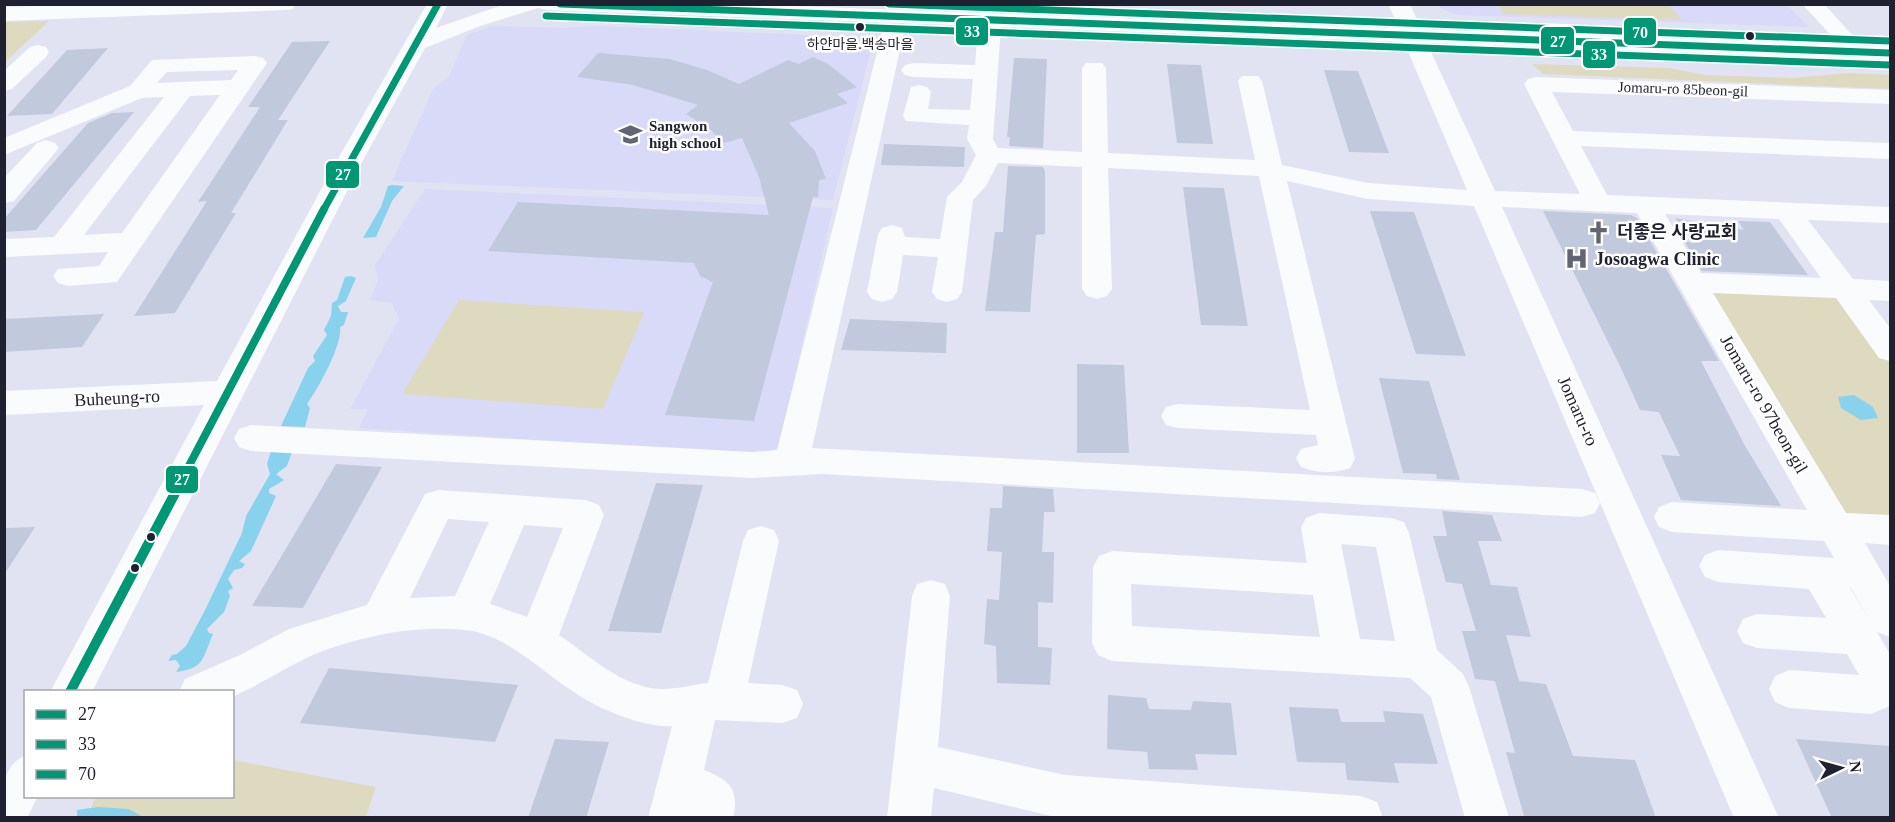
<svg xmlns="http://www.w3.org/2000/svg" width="1895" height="822" font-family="'Times New Roman','Noto Sans KR',serif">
	<rect width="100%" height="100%" fill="#e1e3f2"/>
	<g fill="#d8daf8">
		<path d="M1439,5H1787L1809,27L1458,15L1440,8Z"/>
		<path d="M491,26L561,28L600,26L874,38L833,200L392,181L433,89L449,76L467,35Z"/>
		<path d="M425,189L833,208L779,447L763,455L359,428L368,409H350L399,319L392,303L370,300L378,280L375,265Z"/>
	</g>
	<g fill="#dddac0">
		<path d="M1499,5H1669L1682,20L1503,14Z"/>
		<path d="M49,21L5,62V22Z"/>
		<path d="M1532,64L1669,68L1705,75L1792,78L1849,73L1890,75V89L1543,74Z"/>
		<path d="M1703,286L1839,292L1890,361V520L1846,518Z"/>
		<path d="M459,300L644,312L603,409L402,394Z"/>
		<path d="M233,760L376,787L366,817L86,818L96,797L232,796Z"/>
	</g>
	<g fill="#88d2ed">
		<path d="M392,185L404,186L392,201L376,237L363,238L381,207L388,186Z"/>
		<path d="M351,276L356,278L346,301L338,306L341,312H348L344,325L340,327C343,344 318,389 307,404L310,408L305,427L281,426L308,368L315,361L313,356L327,335L324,330L331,316L332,303L337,300L345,277Z"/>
		<path d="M1854,395L1873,407L1878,418L1861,420L1841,408L1838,397Z"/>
		<path d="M294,446L287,466L276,474L284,480L269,489V493L276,496L251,551L239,561L245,564L242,568L234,570L228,579L233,588L228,591L230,596L224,612L207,629L209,633L213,634C202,659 205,668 176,672L180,666L176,660L168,661L172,655L177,654L186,646L205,610L242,533L246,516L270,474L267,464L272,448Z"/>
		<path d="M98,807L129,809L143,817H77V810Z"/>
	</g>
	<g fill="#c1c9dd">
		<path d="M330,41L278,120H288L231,213H236L175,313L134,316L207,201L198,202L260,107H248L292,42Z"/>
		<path d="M108,48L52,114L7,116L67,50Z"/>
		<path d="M598,53L670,59L707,70L739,84L788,60L799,64L813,57L828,64L857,87L837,94L848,103L789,123L815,151L826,179L819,180L818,197H813L754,421L665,415L713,282L700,276L694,263L488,251L518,202L769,215L759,177L742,138L724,143L711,130L686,114L698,105L633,85L577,77Z"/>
		<path d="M1014,58L1047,59L1043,148L1009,146L1010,137H1007Z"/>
		<path d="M1167,64L1201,65L1213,144L1177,143Z"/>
		<path d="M1324,70L1358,71L1389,153L1349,152Z"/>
		<path d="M134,112L36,230L4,232V219L88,123L112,113Z"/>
		<path d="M884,144L965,147L964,167L881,165Z"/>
		<path d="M1008,166L1043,167L1045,171V234L1036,235L1030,312L985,311L995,232H1003Z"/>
		<path d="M1183,187L1224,188L1248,326L1201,325Z"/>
		<path d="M1370,211L1414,212L1466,356L1416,354Z"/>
		<path d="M1543,211L1631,215L1637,218L1719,361H1701L1744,444L1781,506L1681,500L1661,455L1680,456L1659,412L1640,410L1620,366Z"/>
		<path d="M1675,218L1744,230L1738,221L1770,222L1808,275L1702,271L1683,239L1694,244Z"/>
		<path d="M104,314L82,347L4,352V319Z"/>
		<path d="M850,319L947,323L946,353L841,350Z"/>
		<path d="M1077,364L1124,365L1129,453H1077Z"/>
		<path d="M1379,378L1429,381L1460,480L1437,479L1436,474L1403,473Z"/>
		<path d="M336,464L382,467L303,608L252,606Z"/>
		<path d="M656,483L703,485L661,633L608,631Z"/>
		<path d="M1003,486L1053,489L1055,512H1044L1042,552H1054L1053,603L1038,602V647L1052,648L1050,685L997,683L996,646L984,644L987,599L999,600L1002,552L987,551L990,508H1002Z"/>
		<path d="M1442,511L1492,515L1502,541H1478L1491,585L1517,587L1531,637L1506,635L1519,681L1546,684L1573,756L1635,760L1656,818L1524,816L1506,752L1515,753L1495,681L1475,679L1462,631H1476L1462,584L1446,582L1433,536H1447Z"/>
		<path d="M35,527L4,575V528Z"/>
		<path d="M329,668L518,685L495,742L300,723Z"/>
		<path d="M1108,695L1146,698L1149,709L1191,710L1193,701L1231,703L1237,755L1195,754L1198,770L1149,769L1147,752L1107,749Z"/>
		<path d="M1289,707L1338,709L1341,722H1385L1383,711L1423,714L1438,764L1394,763L1399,783L1347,780L1345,763L1297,762Z"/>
		<path d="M555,739L609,742L586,818H528Z"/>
		<path d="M1796,739L1890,746V818H1832Z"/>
	</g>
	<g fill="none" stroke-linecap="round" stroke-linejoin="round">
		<g fill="#fafbfd" fill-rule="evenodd">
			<path d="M88,4H295L293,9L285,10L4,21V7Z"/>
			<path d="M427,4H448L436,28L505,4H738L1399,28L1388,4H1410L1421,29L1839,44L1802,4H1824L1856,39L1849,45L1890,46V60L1427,43L1495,191L1580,194L1524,84L1528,79L1536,77L1890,90V104L1552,92L1573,131L1890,143V159L1581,146L1607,195L1890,207V223L1808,220L1853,279L1890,281V301L1869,300L1890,328V361L1879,358L1836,298L1713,293L1846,513L1890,515V545L1865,543L1890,586V637L1877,632L1890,654V706L1871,714L1789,708L1775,702L1769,689L1775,676L1789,670L1859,675L1847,654L1757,648L1743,643L1737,631L1743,619L1757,614L1826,618L1809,589L1718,582L1705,577L1699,566L1705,555L1718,550L1834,558L1824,541L1672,532L1659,527L1654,517L1659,507L1672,502L1807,510L1637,213L1502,207L1779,818H1734L1474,206L1368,199L1287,181L1355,459L1350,468C1334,474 1317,473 1301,467L1296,458L1301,449L1318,445L1316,435L1178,428L1166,425L1161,416L1166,407L1178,404L1310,410L1259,176L1108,168L1112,289L1107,296L1097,299L1087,296L1082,289V167L998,163L986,186L973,200L962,292L957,299L947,302L937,299L932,292L938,257L903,255L897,292L892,299L882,302L872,299L867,292L878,234L882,228L892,225L902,228L905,237L940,239L947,197L962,182L976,155L967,139L969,125L906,121L903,116L911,87L919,85L927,87L931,92L928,109L970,110L973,79L913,77L905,75L901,70L905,65L913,63L975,65L978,26L546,10L538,8L480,26L425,48L361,164L92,692H50L204,405L4,415V391L217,381L335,164ZM1001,27L1404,42L1467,190L1368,183L1282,165L1262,81L1258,76H1242L1238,81L1255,160L1108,153L1106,68L1102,63H1086L1082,68V152L998,148L993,139ZM1665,214L1779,219L1821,278L1701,273ZM1850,588H1851L1868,618Z"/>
			<path d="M893,25L901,27L904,32L812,448L1582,489L1595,493L1600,503L1595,513L1582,517L822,474L752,478L251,451L239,447L234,438L239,429L251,425L752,452L777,450L882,32L885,27Z"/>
			<path d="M38,45L46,47L49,52L46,57L12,89L4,91V71L30,47Z"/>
			<path d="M255,56L263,58L267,63L117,282L68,286L58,283L53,276L58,269L99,266L108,252L4,257V239L54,237L164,97L142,98L4,155V138L130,86L152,60ZM238,70L231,80L157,83L167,72ZM220,95L122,233L84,235L190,96Z"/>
			<path d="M46,140L55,143L59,148L14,201L4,203V178L37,143Z"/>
			<path d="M438,490L586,500L599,505L604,515L559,635C589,655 622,688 661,689C676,689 693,685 708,683L743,541L748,530L761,526L774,530L779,541L748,683L782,685L797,690L803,704L797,718L782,723L715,720L704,770C729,780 740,789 733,818H648L672,726C659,727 649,724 636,721C614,714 590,704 571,690C539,669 505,634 465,630C416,625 359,636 313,655C286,667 260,685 232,697V692H179L185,679L240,655L289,629L367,605L425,494ZM448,519L489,522L455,596L410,598ZM524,525L563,528L527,617L490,604Z"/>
			<path d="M1319,513L1391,518L1404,522L1409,533L1437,650L1463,674L1469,687L1509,818H1465L1431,697L1410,678L1112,661L1098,655L1092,643L1093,567L1099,556L1112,551L1307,563L1301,528L1306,518ZM1341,544L1376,547L1395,641L1360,639ZM1131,584L1313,595L1320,637L1132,626Z"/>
			<path d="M931,580L945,584L950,596L938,747L1065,775L1361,796L1377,802L1383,818H1060L934,788L931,818H887L912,596L917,584Z"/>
			<path d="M26,755V796H38L27,818H4C4,789 0,767 26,755Z"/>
		</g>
		<defs>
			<g id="bus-1-far2">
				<path d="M560,4L1890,53"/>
				<path d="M323,211L438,4"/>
			</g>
			<path id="bus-1-far1" d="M182,479L324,209"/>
			<path id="bus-1" d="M70,692L183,478"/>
			<path id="bus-2" d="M546,16L1890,65"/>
			<path id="bus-3" d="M889,4L1890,41"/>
		</defs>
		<use href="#bus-1-far2" stroke="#fff" stroke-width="10"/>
		<use href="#bus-1-far1" stroke="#fff" stroke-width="13"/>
		<use href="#bus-1" stroke="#fff" stroke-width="15"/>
		<use href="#bus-2" stroke="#fff" stroke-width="10"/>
		<use href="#bus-3" stroke="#fff" stroke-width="10"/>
		<use href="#bus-1-far2" stroke="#009775" stroke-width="7"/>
		<use href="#bus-1-far1" stroke="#009775" stroke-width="8"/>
		<use href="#bus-1" stroke="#009775" stroke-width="10"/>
		<use href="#bus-2" stroke="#009775" stroke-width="7"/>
		<use href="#bus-3" stroke="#009775" stroke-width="7"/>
	</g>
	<defs>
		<symbol id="school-bare" viewBox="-9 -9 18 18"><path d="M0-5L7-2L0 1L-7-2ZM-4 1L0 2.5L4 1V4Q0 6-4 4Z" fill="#636474" stroke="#fff" stroke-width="2.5" paint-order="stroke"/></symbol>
		<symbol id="church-bare" viewBox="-9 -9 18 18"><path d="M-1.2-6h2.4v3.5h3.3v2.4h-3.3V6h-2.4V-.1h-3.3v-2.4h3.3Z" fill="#636474" stroke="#fff" stroke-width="2.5" paint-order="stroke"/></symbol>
		<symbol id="hospital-bare" viewBox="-9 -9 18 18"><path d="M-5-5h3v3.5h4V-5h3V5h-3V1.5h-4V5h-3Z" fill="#636474" stroke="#fff" stroke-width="2.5" paint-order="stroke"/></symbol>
	</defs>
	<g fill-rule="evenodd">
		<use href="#school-bare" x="614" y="118" width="33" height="33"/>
		<use href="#church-bare" x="1582" y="216" width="33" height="33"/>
		<use href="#hospital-bare" x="1560" y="242" width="33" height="33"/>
	</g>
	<g fill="#1f2030" stroke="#fff" stroke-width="2">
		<circle cx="860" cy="27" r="5"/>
		<circle cx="1750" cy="36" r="5"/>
		<circle cx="151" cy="537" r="5"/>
		<circle cx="135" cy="568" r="5"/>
	</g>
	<g text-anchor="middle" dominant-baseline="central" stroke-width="5" stroke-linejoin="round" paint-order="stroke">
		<g font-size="14" fill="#1f2030" stroke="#fff">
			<text x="860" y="44">하얀마을.백송마을</text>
		</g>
		<g font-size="15" fill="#1f2030" stroke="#fff">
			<text transform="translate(1683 89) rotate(2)">Jomaru-ro 85beon-gil</text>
		</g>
		<g font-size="15" font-weight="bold" fill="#1f2030" stroke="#fff" text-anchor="start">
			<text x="649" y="126">Sangwon<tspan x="649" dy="17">high school</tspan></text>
		</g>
		<g font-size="18" font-weight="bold" fill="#1f2030" stroke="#fff" text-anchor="start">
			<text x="1617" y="232">더좋은 사랑교회</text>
			<text x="1595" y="259">Josoagwa Clinic</text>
		</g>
		<g font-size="18" fill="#1f2030" stroke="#fff">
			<text transform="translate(117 398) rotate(-3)">Buheung-ro</text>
			<text transform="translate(1764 404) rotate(60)">Jomaru-ro 97beon-gil</text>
			<text transform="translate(1578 411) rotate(66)">Jomaru-ro</text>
		</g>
	</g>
	<g stroke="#fff" stroke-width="2">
		<rect x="955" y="17" width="34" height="29" rx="6" fill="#009775"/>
		<rect x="1623" y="17" width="34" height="29" rx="6" fill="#009775"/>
		<rect x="1540" y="26" width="35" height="29" rx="6" fill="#009775"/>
		<rect x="1582" y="40" width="34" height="29" rx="6" fill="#009775"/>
		<rect x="325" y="160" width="35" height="29" rx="6" fill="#009775"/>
		<rect x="165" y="465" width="34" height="29" rx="6" fill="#009775"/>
	</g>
	<g font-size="16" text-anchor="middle" font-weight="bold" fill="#fff">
		<text x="972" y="37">33</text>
		<text x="1640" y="38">70</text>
		<text x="1558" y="47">27</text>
		<text x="1599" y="60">33</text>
		<text x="343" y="180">27</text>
		<text x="182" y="485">27</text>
	</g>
	<rect width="1895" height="822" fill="none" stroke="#1f2030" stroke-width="12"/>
	<rect x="24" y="690" width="210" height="108" fill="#ffffff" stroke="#a5a6ac" stroke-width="1.5"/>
	<rect x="36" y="710" width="30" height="9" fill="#009775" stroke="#a5a6ac" stroke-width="1.5"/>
	<text x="78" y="720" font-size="18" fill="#1f2030">27</text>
	<rect x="36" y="740" width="30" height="9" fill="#009775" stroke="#a5a6ac" stroke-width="1.5"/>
	<text x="78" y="750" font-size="18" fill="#1f2030">33</text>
	<rect x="36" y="770" width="30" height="9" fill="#009775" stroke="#a5a6ac" stroke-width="1.5"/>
	<text x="78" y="780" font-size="18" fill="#1f2030">70</text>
	<g transform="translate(1841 768) rotate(85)" stroke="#ffffff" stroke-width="4.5" paint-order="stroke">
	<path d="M0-4.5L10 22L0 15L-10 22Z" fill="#1f2030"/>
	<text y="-9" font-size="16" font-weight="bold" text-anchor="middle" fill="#1f2030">N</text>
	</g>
</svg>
